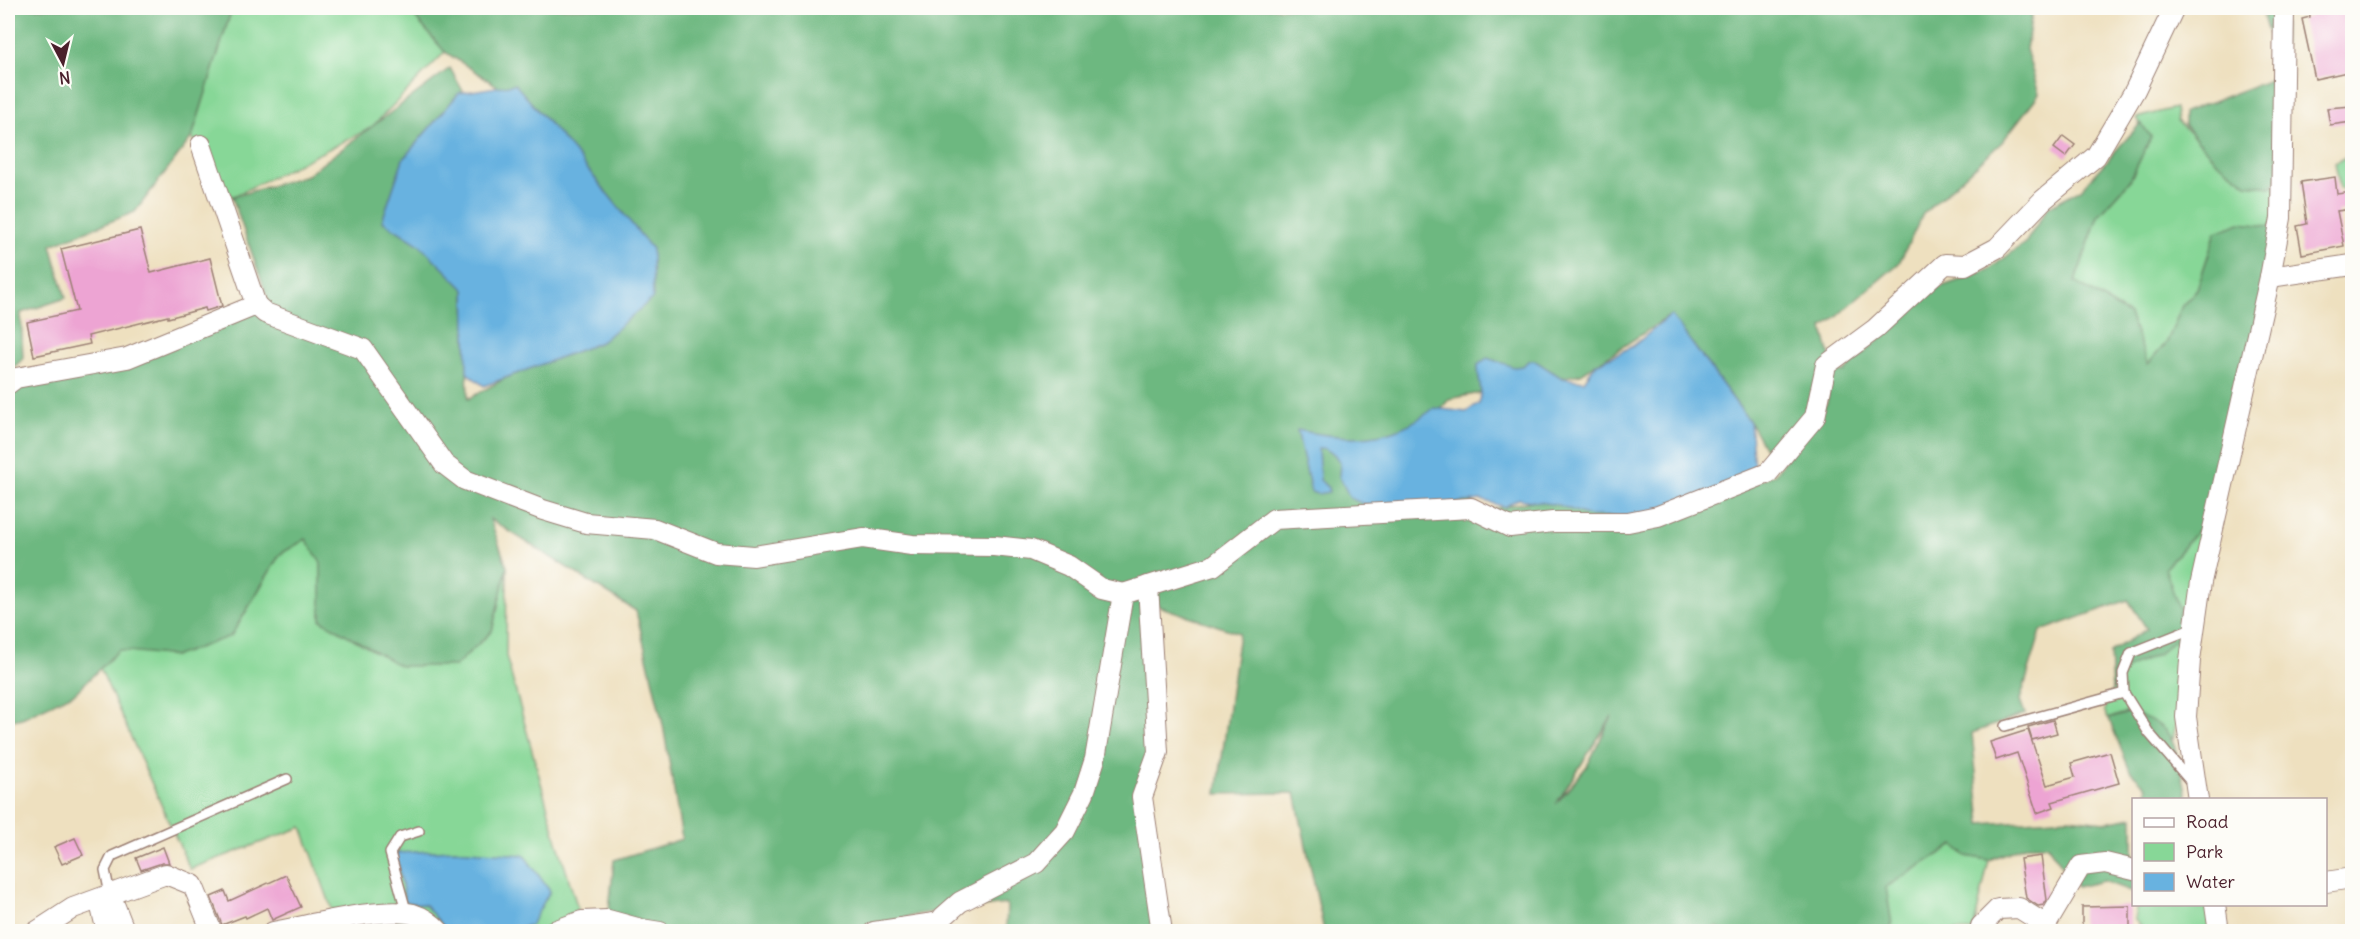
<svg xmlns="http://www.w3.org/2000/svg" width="2360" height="939" font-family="Delius,sans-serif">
	<rect width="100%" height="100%" fill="#fdfcf7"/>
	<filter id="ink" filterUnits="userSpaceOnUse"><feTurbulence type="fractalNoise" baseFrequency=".0167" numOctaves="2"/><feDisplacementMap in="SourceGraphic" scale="12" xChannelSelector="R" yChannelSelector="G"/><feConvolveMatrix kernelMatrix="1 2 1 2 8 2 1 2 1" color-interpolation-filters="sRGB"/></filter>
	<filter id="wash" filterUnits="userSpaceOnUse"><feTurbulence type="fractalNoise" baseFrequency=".008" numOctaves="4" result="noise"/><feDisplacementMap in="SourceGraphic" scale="24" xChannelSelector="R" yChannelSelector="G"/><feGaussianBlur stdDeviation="1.35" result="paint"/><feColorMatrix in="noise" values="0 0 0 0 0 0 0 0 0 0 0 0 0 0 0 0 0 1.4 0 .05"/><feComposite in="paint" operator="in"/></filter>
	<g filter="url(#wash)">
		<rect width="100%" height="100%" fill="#eee0bf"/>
		<g fill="#87d797" stroke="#687b61" stroke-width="1.5">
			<path d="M232,8H407L445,52L371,128L232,197L192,137Z"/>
			<path d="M2175,108L2177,121L2225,167L2247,184L2271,187L2281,181L2279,227L2216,232L2197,289L2182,306L2167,342L2148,365L2129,315L2075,282L2098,216L2129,182L2151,137L2136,118Z"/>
			<path d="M2352,153V187L2340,189L2335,163Z"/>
			<path d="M2213,513L2173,739L2129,711L2108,719L2104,710L2112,691L2127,668L2158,654L2165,568Z"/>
			<path d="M306,539L321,563L322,620L492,631L507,567L506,656L557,841L578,909L541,932L438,931L333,912L302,827L190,869L100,668L119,649L176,656L237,627L280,554Z"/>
			<path d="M1954,845L1966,856L1989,860L1973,931L1885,932L1892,925L1885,887Z"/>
			<path d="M2137,905H2210L2214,931H2145L2134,919Z"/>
		</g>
		<g fill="#6db880" stroke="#5c6c56" stroke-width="1.5" fill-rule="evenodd">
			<path d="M8,8H232L192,137L135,212L51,245L66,298L21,313L23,359L8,372Z"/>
			<path d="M407,8H2033L2026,49L2039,94L2002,142L1923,214L1899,263L1823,328L1831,361L1798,433L1771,460L1750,422L1671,315L1581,374L1449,399L1429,425L1401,434L1399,445L1394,451L1485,511L1545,498L1670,520L1775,474L1811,422L1827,403L1830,373L1844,372L1932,290L1988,270L2026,242L2048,207L2081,189L2141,123L2151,137L2129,182L2098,216L2075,282L2129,315L2148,364L2167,342L2182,306L2197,289L2216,232L2240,223L2279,227L2266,296L2217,508L2165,568L2179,609L2176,639L2158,654L2127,668L2112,691L2110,652L2147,629L2128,600L2041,631L2020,700L2025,714L1972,733L1981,824L2068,818L2106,822L2133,817V892L2103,881L2077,887L2047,845H2027L1989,860L1966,856L1954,845L1886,887L1892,925L1886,931L1724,932L1717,927L1706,932L1324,931L1295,793L1217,794L1239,633L1149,603L1158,752L1143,807L1172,931H1006L1007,904L919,914L856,932H660L608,920L614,860L682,839L663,725L636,611L490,519L507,567L492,631L455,666H400L321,620V563L306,539L280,554L231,636L176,656L119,650L75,693L22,718L8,721V395L19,388L127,365L268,299L232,197L307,175L450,68L468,100L435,121L415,165L416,222L465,290L468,399L536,361L601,342L633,263L651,248L499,87L445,52ZM1612,716L1587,766L1556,804Z"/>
			<path d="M2284,11L2281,175L2271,187L2247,184L2215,160L2184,125V112L2270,80L2275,57L2263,16Z"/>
			<path d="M2131,712C2144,717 2159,722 2168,734C2177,745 2185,785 2187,799H2145L2147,787L2130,771L2109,719Z"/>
			<path d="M377,919L412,921L428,931H364L363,925Z"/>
		</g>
		<g fill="#68b2e0" stroke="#596886" stroke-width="1.5">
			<path d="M515,84L574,152L652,249L653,298L601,342L484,386L467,373L465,290L420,245L382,221L403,159L459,93Z"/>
			<path d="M1671,315L1750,422L1755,478L1647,518L1589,516L1558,505L1518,499L1505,507L1481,500L1451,504L1425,513L1363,504L1350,498L1339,476L1340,463L1334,454L1323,448L1318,449L1320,480L1328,488L1329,492L1317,494L1311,492L1297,430C1350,441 1390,443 1434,408L1466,412L1479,404C1484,390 1477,380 1478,365L1487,358L1514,367L1523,366L1528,361L1534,360L1562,378L1584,381L1596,364L1633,346Z"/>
			<path d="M454,850L524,855L550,891L531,925L511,931H447L425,905L405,902L396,853Z"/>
		</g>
		<g id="blocks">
			<g fill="#eda4d3">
				<path d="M2309,8H2352V71L2315,79L2302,19L2310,17Z"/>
				<path d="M2352,106V122L2330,125L2327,108Z"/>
				<path d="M2063,136L2075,145L2066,157L2054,148Z"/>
				<path d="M2335,177L2337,194L2352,192V209L2337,211L2344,246L2302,254L2297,226L2307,224L2301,182Z"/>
				<path d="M140,230L151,273L210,258L222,306L206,311L205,308L168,318V316L88,336L90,344L34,356L27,322L77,311L61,249Z"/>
				<path d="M2053,720L2057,733L2032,740L2028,727Z"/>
				<path d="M2028,730L2047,785L2075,777L2071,763L2110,752L2119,783L2052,802L2054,807L2037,813L2017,753L1996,760L1990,742Z"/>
				<path d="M75,838L83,855L62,864L54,847Z"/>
				<path d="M163,847L169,863H162L141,870L136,858Z"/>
				<path d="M2041,856L2047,900L2044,905L2038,906L2026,898L2020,859Z"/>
				<path d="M286,875L301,907L272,920L267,908L246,918L245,916L222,925L211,897L225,891L229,901Z"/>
				<path d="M2130,906V930H2082V907Z"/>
			</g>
		</g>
	</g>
	<g filter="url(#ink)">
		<use href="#blocks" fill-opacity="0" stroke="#9c8075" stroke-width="1.5"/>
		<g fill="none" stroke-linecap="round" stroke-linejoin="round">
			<defs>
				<g id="service">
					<path d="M2005,726L2124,693"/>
					<path d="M2192,783L2149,733L2124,693L2123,673L2131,653L2194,628"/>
					<path d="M110,894L105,870L112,856L287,779"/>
					<path d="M407,914L390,853L400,837L419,831"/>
				</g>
				<g id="minor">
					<path d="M201,145L256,305"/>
					<path d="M2270,277L2352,265"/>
					<path d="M8,384L16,378L127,358L256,305L265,313L363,349L444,464L465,480L543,510L586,523L655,529L716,553L754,556L863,538L912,545L994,546L1031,550L1069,566L1102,589L1123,594L1213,566L1274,519L1471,508L1510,527L1553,522H1628L1658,516L1768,473L1815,417L1826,365L1875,329L1945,264L1965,265L1997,248L2043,200L2096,156L2135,90L2174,8"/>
					<path d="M1148,586L1158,752L1142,797L1162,932"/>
					<path d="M2198,800L2186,717L2190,660L2201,582L2270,277L2281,218L2284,8"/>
					<path d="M2326,882L2352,878"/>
					<path d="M110,894L125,932"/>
					<path d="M99,899L107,932"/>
					<path d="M2215,904L2219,932"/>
					<path d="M1981,926L1998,909L2019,908L2046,925L2081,866L2105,863L2134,870"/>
					<path d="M36,932L73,908L166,874L193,885L212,932"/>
					<path d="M273,932C308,926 382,906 413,914C423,917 433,924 440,932"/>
					<path d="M551,932L582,921L608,920L641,929L660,932"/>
					<path d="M874,932L941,922"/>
					<path d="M937,932L943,917L960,902L1036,863L1065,831L1084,793L1095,759L1123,594"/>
				</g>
			</defs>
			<use href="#service" stroke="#9c8075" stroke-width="12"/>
			<use href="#minor" stroke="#9c8075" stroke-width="22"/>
			<use href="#service" stroke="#fff" stroke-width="9"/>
			<use href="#minor" stroke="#fff" stroke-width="20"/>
		</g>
	</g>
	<rect width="2360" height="939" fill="none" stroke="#fdfcf7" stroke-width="30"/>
	<rect x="2132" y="798" width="195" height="108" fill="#fdfcf7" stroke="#b5a4a5" stroke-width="1.5"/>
	<rect x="2144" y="818" width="30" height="9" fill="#ffffff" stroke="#b5a4a5" stroke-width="1.5"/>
	<text x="2186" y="828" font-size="18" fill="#4a1f2b">Road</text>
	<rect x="2144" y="843" width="30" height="18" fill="#87d797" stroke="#b5a4a5" stroke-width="1.5"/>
	<text x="2186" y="858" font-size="18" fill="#4a1f2b">Park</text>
	<rect x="2144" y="873" width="30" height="18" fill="#68b2e0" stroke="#b5a4a5" stroke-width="1.5"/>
	<text x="2186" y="888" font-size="18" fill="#4a1f2b">Water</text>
	<g transform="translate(63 63) rotate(173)" stroke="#fdfcf7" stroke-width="4.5" paint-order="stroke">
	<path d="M0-4.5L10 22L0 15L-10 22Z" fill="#4a1f2b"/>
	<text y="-9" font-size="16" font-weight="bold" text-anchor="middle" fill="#4a1f2b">N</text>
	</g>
</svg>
